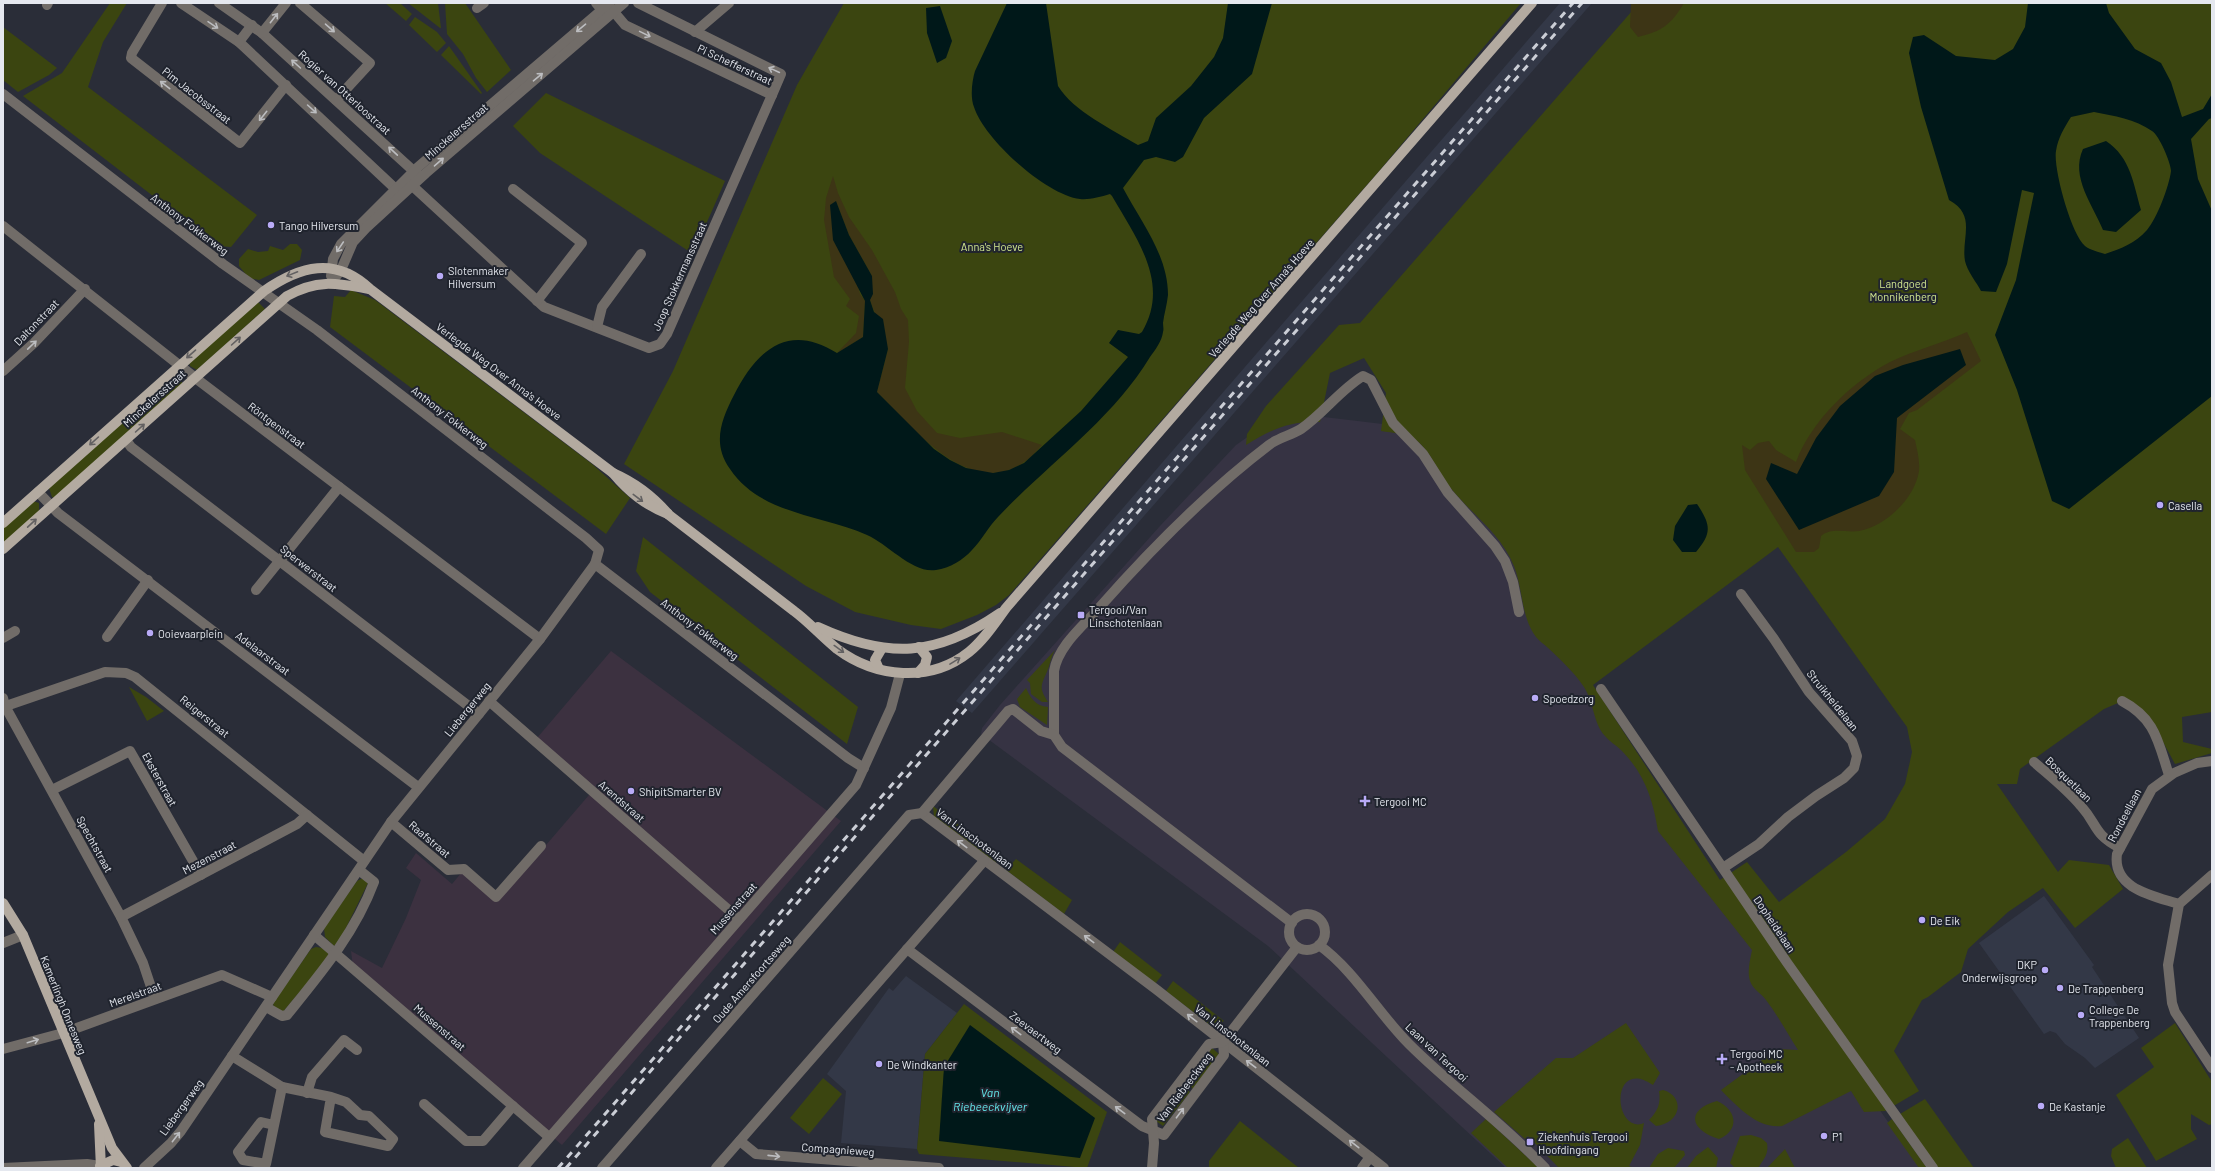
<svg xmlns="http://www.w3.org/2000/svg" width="2215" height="1171" font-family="Barlow,sans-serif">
	<rect width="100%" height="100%" fill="#2a2d38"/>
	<g fill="#333847">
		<path d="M1560,3H1592L972,713L956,701Z"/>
		<path d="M2044,896L2094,965L2092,967L2139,1038L2095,1068L2085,1058L2065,1044L2056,1033L2050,1031L2044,1034L1979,943Z"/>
		<path d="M906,976L957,1013L925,1054L917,1149L841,1143L846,1091L827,1074L889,988L893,991Z"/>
	</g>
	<path fill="#3c3140" d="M611,651L841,821L562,1145L353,967L351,951L382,968L406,918L421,880L406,868L416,853L452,884L462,872L497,902L595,788L537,738Z"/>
	<path fill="#363343" d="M1307,415L1408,427L1524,562L1543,626L1631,751L1685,850L1759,936L1920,1168H1506L1268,946L981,734L982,728L1000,705L1160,526L1236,445L1259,429Z"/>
	<g fill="#3b4510" fill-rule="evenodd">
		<path d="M110,3H127L103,42L88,87L257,215L231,247L218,246L23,96L62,73Z"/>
		<path d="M385,3H400L412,14L406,21Z"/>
		<path d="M408,3H438L441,28H440Z"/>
		<path d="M445,3H465L511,70L487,92L476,78L463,54L447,34Z"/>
		<path d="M844,3H1521L1379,171L1009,595L996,605L977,615L941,629L911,625L855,612L806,586L624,464L673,371L797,85Z"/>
		<path d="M1639,3H2212V712L2182,717L2183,742L2212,749V753L2175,764L2150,718L2125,700L2104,709L2020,769L2017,784H1997L2058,872L2069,860L2109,865L2123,889L2075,928L2043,888L2008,912L1968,949L1961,972L1928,997L1922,1000L1894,1051L1919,1091L1885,1111L1864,1112L1851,1091L1782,1126C1757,1129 1737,1106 1721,1090L1777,1049L1798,1050C1788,1034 1778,1016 1766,1000C1761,993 1753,990 1750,981C1747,972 1750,960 1752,950L1658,831C1653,799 1644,773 1621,750C1616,745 1610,742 1605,736C1593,723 1594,702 1584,687C1574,672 1560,659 1547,647C1544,644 1539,641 1536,637C1521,617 1523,589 1514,566C1501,533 1470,513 1449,486C1437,471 1432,453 1416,440C1406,433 1393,433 1381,431L1386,393L1364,358L1330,373L1320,422C1292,420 1270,430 1246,445L1247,434L1266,406L1339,325L1360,323ZM1778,547L1907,727L1912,752L1905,784L1885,819L1846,852L1779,902L1747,862L1720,880L1593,685Z"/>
		<path d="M415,17L437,32L446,43L437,52L409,25Z"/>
		<path d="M3,27L57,68L49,75L18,92L3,80Z"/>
		<path d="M449,46L482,93L481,94L441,55Z"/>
		<path d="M546,93L725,181L693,254L540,153L513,126Z"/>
		<path d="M290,244H297L302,250L300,260L259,280L249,278L239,266V259L248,249L258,252L268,251L270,246L283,250Z"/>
		<path d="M351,290L375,300L592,464L630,498L606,534L330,327L334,296L345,297Z"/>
		<path d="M257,301L265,309L197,370L190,366L189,362Z"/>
		<path d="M174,375L182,381V384L55,498L52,497L49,488Z"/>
		<path d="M33,501L39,503V511L3,544V528Z"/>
		<path d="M643,537L858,707L847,744L650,592L636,571Z"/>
		<path d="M1055,650C1050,659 1050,666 1046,674C1040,687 1040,689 1048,702H1042L1031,694L1030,683L1027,680Z"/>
		<path d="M129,687L146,697L164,711L147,721Z"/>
		<path d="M1026,688C1030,697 1035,706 1048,707L1047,725L1020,707L1017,699Z"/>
		<path d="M933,806L1001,855L996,863L934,817Z"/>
		<path d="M1016,859L1072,900L1064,914L1006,870Z"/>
		<path d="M363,878L368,883L339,942L334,946L325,937L324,928L357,881Z"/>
		<path d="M1120,942L1162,975L1155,984L1113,952Z"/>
		<path d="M316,947L322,948L328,953V958L282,1013L274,1009L273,1003L311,949Z"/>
		<path d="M1173,981L1224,1021L1216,1026L1210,1025L1166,991Z"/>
		<path d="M964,1004L1107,1112L1087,1168L919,1154L917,1149L925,1054Z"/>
		<path d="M1626,1023L1660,1073L1653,1085C1615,1059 1612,1118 1635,1124C1638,1125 1642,1124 1644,1123L1640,1145L1629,1166L1635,1168H1559L1528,1136L1525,1139L1494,1112L1556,1058H1573Z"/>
		<path d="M2175,1023L2212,1082V1124L2209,1125L2191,1114V1129L2197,1139L2156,1161L2116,1095L2154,1067L2141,1048Z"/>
		<path d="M1212,1048L1219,1054L1193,1089L1186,1083Z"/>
		<path d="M823,1078L842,1094L809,1134L790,1118Z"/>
		<path d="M1182,1086L1190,1092L1163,1126L1156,1121Z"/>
		<path d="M1663,1090C1685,1096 1682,1123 1656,1126L1649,1120C1658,1111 1661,1103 1659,1091Z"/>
		<path d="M1925,1099L1974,1168H1938L1900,1114Z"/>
		<path d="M1717,1101C1737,1110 1740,1130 1719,1139C1690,1130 1685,1110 1717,1101Z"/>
		<path d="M1486,1119L1539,1168H1508L1471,1133Z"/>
		<path d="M1892,1119L1927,1168H1919L1887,1123Z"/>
		<path d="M1240,1121L1299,1168H1209V1161Z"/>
		<path d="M1751,1135L1761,1138L1767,1143C1769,1154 1764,1159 1758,1168H1735L1730,1163L1740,1136Z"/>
		<path d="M2128,1138L2147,1168H2116L2111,1156L2112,1149Z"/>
		<path d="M1708,1147L1718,1158L1716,1168H1687L1696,1156Z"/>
		<path d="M1668,1148L1684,1151L1685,1155L1674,1168H1649L1658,1154Z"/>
		<path d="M1785,1149L1795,1168H1767Z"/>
	</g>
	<g fill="#3d3515">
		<path d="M1631,3H1684C1671,25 1662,31 1638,37L1630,27Z"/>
		<path d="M833,176L838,193L849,217L872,250L895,292L901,309L908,320L909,342L905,388L917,411L937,433L960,438L1002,432L1042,445C1036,451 1031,458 1024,462C970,501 911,426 877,392L888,349L870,300L872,276L849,235L836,201L860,294L865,301L863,337L837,353L856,333L859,316L846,306L850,299L834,277L824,220L826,198Z"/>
		<path d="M1967,332L1981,361L1917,410L1909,413L1900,429L1915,440C1917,450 1920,460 1919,471C1915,498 1886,526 1859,531C1846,533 1832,527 1821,536L1819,548L1814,552H1796L1745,470L1742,445L1750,450L1758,443L1769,441L1776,450L1796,462C1811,421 1852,382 1890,362C1915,350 1942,343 1967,332Z"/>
	</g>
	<g fill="#001819" fill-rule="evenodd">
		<path d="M1007,3H1046L1058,86C1073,111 1113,130 1138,145L1148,141L1156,118L1191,86L1214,57L1223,38L1228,3H1272L1252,74L1204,118L1183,157L1175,162L1156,157L1144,160L1123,188C1141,222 1168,255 1168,295C1167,305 1164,314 1163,323C1163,326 1164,329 1163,332C1162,341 1155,350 1150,357C1112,420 1048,464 998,517C988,527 982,540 972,550C963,560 950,568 936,570C913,574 888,544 867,535C820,514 761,515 730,469C712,444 721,420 734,395C757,350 788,322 837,353L863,337L865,301L833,240L830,205L836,201L849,235L872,276L873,294L870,300L874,312L883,319L888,349L877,392L934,449L950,460L966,468L993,473L1009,470L1024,463L1081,411L1128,357L1109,343L1118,330L1139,334L1142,332C1171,283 1136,238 1112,196L1110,194C1100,197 1089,200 1080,199C1046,195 984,139 974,107C970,97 972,81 975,71Z"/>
		<path d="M2028,3H2106L2109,13L2135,49L2161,63L2171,82L2182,117L2203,109L2212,94V118L2209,119L2191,139L2198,179L2212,211V396L2069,509L2052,501L2017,390L1995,335L2016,280L2034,193L2022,190L2007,264L1996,292L1981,291C1977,283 1967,271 1965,261C1961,238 1977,215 1949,200L1921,107L1909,53L1913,37L1924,35L1956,56L1995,60L2013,49L2025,27ZM2094,112C2114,116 2135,119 2152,131C2159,135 2171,163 2171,171C2169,187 2157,218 2147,230C2136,243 2120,249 2105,254C2099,252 2090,250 2085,246C2071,234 2053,168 2056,151C2058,138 2064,128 2071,117Z"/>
		<path d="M940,6L952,41L946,58L937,63L927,33L926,8Z"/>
		<path d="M2106,141C2131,158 2133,183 2141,210L2116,232L2103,230C2093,205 2070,177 2083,149Z"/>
		<path d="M1960,349L1966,365L1897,418L1894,472L1879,496L1799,530L1766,479L1771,463L1797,474L1816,438L1840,406L1875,376L1903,365Z"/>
		<path d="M1697,504C1711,525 1712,533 1696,552H1682L1673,540L1675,526L1688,505Z"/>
		<path d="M970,1025L1095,1118L1080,1158L939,1141L944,1067Z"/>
	</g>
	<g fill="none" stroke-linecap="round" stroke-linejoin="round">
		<g stroke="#716c68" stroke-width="10">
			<path d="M162,3L132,53L131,58L240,143L286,85"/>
			<path d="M181,3L239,42L401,194"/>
			<path d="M219,3L262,33L418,175"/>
			<path d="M300,3L370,63L336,100"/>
			<path d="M596,3L602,10L614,12L625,25L772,95L781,74L638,3"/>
			<path d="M47,5L48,3"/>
			<path d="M477,8L484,3"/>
			<path d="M695,32L729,3"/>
			<path d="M262,33L286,3"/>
			<path d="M239,42L252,25"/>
			<path d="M3,94L223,264L317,330L586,538L599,550L595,564L848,758L864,768"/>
			<path d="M406,180L544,307L649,348L660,344L667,334L772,95"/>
			<path d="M513,189L582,243L537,301"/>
			<path d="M3,226L198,380L540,639"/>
			<path d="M331,276L333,259L341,244L418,167L610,3"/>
			<path d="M331,283L341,270L353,242L366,228L426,173L624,3"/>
			<path d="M597,327L602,307L641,254"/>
			<path d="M3,371L34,343L85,289"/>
			<path d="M126,440L131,447L479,714"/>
			<path d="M38,492L58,513L418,787"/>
			<path d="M256,590L339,487"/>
			<path d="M107,637L148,580"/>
			<path d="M3,638L15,631"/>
			<path d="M1601,689L1788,964L1933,1168"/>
			<path d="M3,698L5,706L121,917L143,963L155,999"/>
			<path d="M489,701L739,919"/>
			<path d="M2122,701C2156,719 2158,742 2169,775"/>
			<path d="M3,707L105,672L126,673L135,677L364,861"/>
			<path d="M1054,735V671C1058,646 1083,626 1099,608C1151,549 1206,493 1269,445C1278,438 1292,435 1301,429C1324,413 1340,390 1363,376L1371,380L1393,423L1423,454L1448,493L1495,546L1505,561L1513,582L1519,612"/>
			<path d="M2034,762C2050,776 2067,789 2081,806C2098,825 2093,834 2120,848"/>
			<path d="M52,790L130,751L201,875"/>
			<path d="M922,813L1157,990L1384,1168"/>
			<path d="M922,813L1008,711L1013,709L1041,731L1054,735L1062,747L1292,923"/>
			<path d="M391,822L448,870L464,869L496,897L541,846"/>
			<path d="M1723,868L1759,844L1788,817L1816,796L1844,778L1854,768L1857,756L1852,741L1809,692L1774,639L1741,594"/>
			<path d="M2212,875L2179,904L2168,965L2172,1003L2175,1012L2212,1068"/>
			<path d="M2179,904C2154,896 2112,889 2117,854L2152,789L2174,773L2197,763L2212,761"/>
			<circle cx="1307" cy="932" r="18"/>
			<path d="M121,917L297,824L307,815"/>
			<path d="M314,935L549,1137"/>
			<path d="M3,943L23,935"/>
			<path d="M1319,945C1355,971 1378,1013 1409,1044C1452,1087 1503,1123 1545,1168"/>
			<path d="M907,949L1142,1126L1164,1135L1224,1055L1223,1042"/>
			<path d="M266,1007L282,1016L287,1015C321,973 355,933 374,882L359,870"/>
			<path d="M3,1049L63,1033L222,975L272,997"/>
			<path d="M232,1056L282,1087L331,1097L346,1102L360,1115L369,1116L393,1139L388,1146L325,1132L331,1097"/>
			<path d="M307,1093L312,1077L344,1040L357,1050"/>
			<path d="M424,1104L466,1141H483L513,1106"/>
			<path d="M274,1125L261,1122L238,1152L243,1160L266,1164L282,1087"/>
			<path d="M740,1141L756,1154L939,1168"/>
			<path d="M3,1168L87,1164L100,1166"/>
			<path d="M144,1168L171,1143L181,1131L391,822L540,639L595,564"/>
			<path d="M523,1168L856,785L891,708L900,674"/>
			<path d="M602,1168L909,815L922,813"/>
			<path d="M716,1168L984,861"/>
			<path d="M1152,1168L1154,1143L1152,1119L1209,1044L1223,1042L1297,947"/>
			<path d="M1362,1168L1370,1157"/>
		</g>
		<g stroke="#b3aaa0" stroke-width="10">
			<path d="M613,473C636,483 653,496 669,515C711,547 752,579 794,611C809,622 822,637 837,649C876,678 930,683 969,652C984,640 995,623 1006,608L1532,3"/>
			<path d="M3,523L264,291C300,266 335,256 370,289L613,473C629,492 645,505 668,514"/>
			<path d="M3,549L287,296C317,279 336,283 369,289"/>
			<path d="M818,627C888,659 936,657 1000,613"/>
			<path d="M879,669L875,660L882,648"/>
			<path d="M918,673L925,665L927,657L919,647"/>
			<path d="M3,903L23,935L112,1148L127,1168"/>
			<path d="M99,1124L101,1168"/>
			<path d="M100,1166L113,1160L121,1162"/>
		</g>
		<g stroke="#cbced6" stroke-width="3" stroke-dasharray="7 7" stroke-linecap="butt">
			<path d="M558,1168L1573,3"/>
			<path d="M566,1168L1582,3"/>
		</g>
	</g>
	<defs><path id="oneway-shaft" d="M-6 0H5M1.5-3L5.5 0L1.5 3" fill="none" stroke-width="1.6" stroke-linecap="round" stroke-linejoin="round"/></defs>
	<g stroke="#bcbdc0">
		<use href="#oneway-shaft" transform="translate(274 18) rotate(-52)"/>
		<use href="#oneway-shaft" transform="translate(213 25) rotate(34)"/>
		<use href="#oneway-shaft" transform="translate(330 28) rotate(41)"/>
		<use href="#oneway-shaft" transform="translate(581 28) rotate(140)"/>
		<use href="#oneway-shaft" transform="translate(645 34) rotate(26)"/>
		<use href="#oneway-shaft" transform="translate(296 64) rotate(-138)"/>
		<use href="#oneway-shaft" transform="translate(774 70) rotate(-155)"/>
		<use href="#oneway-shaft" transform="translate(538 77) rotate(-40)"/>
		<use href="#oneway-shaft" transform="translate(165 85) rotate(-142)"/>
		<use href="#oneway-shaft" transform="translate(312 109) rotate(42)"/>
		<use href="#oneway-shaft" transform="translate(263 116) rotate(129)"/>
		<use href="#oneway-shaft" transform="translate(393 151) rotate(-137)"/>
		<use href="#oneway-shaft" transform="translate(439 162) rotate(-41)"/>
		<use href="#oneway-shaft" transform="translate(340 247) rotate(124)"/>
		<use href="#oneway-shaft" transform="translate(32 345) rotate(-44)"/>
		<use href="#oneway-shaft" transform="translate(962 844) rotate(-143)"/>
		<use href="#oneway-shaft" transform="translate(1089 939) rotate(-143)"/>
		<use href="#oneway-shaft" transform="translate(1192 1018) rotate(-142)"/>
		<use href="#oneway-shaft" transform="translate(1016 1031) rotate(-143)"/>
		<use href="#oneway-shaft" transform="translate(33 1041) rotate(-17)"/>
		<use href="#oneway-shaft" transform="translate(1251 1064) rotate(-143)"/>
		<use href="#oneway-shaft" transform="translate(1120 1110) rotate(-143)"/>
		<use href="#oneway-shaft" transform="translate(1180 1113) rotate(-53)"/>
		<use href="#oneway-shaft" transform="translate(176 1137) rotate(-52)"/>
		<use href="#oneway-shaft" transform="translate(1354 1144) rotate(-142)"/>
		<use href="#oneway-shaft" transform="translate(774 1156) rotate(6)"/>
	</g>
	<g stroke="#626061">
		<use href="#oneway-shaft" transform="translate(292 274) rotate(158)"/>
		<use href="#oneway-shaft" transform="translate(236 341) rotate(-42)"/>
		<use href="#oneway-shaft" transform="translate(191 354) rotate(139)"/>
		<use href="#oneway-shaft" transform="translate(140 428) rotate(-42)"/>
		<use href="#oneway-shaft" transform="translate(94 441) rotate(138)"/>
		<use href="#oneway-shaft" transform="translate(638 498) rotate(37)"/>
		<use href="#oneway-shaft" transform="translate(32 523) rotate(-43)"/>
		<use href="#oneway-shaft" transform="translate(839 649) rotate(36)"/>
		<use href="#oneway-shaft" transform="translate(955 661) rotate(-32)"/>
	</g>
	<g fill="#b9abf7" stroke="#20242e" stroke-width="1.5">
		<circle cx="271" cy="225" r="4"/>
		<circle cx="440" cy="276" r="4"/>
		<circle cx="2160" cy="505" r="4"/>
		<rect x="1077" y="611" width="8" height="8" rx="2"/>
		<circle cx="150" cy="633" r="4"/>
		<circle cx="1535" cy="698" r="4"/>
		<circle cx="631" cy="791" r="4"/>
		<path d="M1363 795h4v4h4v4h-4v4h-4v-4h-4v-4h4z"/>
		<circle cx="1922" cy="920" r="4"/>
		<circle cx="2045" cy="970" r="4"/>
		<circle cx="2060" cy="988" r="4"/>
		<circle cx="2081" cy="1015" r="4"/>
		<path d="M1720 1053h4v4h4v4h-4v4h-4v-4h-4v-4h4z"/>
		<circle cx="879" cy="1064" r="4"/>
		<circle cx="2041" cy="1106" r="4"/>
		<circle cx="1824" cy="1136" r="4"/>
		<rect x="1526" y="1138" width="8" height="8" rx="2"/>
	</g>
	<g text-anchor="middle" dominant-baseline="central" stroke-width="4" stroke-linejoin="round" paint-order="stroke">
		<g font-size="11" fill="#e5e8ef" stroke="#20242e">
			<text transform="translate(735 64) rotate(25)">Pi Schefferstraat</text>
			<text transform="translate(345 92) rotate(42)">Rogier van Otterloostraat</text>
			<text transform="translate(197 95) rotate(38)">Pim Jacobsstraat</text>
			<text transform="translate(456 131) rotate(-41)">Minckelersstraat</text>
			<text transform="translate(190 224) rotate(37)">Anthony Fokkerweg</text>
			<text transform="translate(679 276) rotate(-66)">Joop Stokkermansstraat</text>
			<text transform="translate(1261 298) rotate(-49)">Verlegde Weg Over Anna's Hoeve</text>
			<text transform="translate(36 322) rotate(-46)">Daltonstraat</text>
			<text transform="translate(499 371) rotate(37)">Verlegde Weg Over Anna's Hoeve</text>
			<text transform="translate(154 398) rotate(-42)">Minckelersstraat</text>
			<text transform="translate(450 417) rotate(38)">Anthony Fokkerweg</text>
			<text transform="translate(277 425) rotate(37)">Röntgenstraat</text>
			<text transform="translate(309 568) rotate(38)">Sperwerstraat</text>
			<text transform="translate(700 629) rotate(37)">Anthony Fokkerweg</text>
			<text transform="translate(263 653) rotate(37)">Adelaarstraat</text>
			<text transform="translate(1833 700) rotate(51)">Struikheidelaan</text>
			<text transform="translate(467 709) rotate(-51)">Liebergerweg</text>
			<text transform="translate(205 716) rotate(39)">Reigerstraat</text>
			<text transform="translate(160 779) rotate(61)">Eksterstraat</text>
			<text transform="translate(2069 779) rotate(44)">Bosquetlaan</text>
			<text transform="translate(622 801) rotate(41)">Arendstraat</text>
			<text transform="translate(2124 815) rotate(-62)">Rondeellaan</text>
			<text transform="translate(975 838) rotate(37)">Van Linschotenlaan</text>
			<text transform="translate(430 839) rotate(40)">Raafstraat</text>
			<text transform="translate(95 844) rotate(61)">Spechtstraat</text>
			<text transform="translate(209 857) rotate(-28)">Mezenstraat</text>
			<text transform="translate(733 908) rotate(-49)">Mussenstraat</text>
			<text transform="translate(1775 924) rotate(56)">Dopheidelaan</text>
			<text transform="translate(751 979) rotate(-49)">Oude Amersfoortseweg</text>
			<text transform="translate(135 994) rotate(-20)">Merelstraat</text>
			<text transform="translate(64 1005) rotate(68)">Kamerlingh Onnesweg</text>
			<text transform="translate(440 1027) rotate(41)">Mussenstraat</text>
			<text transform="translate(1036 1032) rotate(37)">Zeevaertweg</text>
			<text transform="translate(1233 1035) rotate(38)">Van Linschotenlaan</text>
			<text transform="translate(1437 1052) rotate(43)">Laan van Tergooi</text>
			<text transform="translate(1184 1087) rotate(-53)">Van Riebeeckweg</text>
			<text transform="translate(181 1107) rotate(-54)">Liebergerweg</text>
			<text transform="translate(838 1149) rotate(4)">Compagnieweg</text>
		</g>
		<g font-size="11" fill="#e5e8ef" stroke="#20242e" text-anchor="start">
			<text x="279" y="225">Tango Hilversum</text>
			<text x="448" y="270">Slotenmaker<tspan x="448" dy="13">Hilversum</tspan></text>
			<text x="2168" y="505">Casella</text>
			<text x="1089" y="609">Tergooi/Van<tspan x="1089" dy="13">Linschotenlaan</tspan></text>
			<text x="158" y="633">Ooievaarplein</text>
			<text x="1543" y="698">Spoedzorg</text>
			<text x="639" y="791">ShipitSmarter BV</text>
			<text x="1374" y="801">Tergooi MC</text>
			<text x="1930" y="920">De Eik</text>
			<text x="2037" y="964" text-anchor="end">DKP<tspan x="2037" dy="13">Onderwijsgroep</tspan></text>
			<text x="2068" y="988">De Trappenberg</text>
			<text x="2089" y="1009">College De<tspan x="2089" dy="13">Trappenberg</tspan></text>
			<text x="1730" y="1053">Tergooi MC<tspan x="1730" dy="13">- Apotheek</tspan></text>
			<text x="887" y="1064">De Windkanter</text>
			<text x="2049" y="1106">De Kastanje</text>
			<text x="1538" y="1136">Ziekenhuis Tergooi<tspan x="1538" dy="13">Hoofdingang</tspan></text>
			<text x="1832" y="1136">P1</text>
		</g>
		<g font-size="11" fill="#d2e790" stroke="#20242e">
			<text x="992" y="246">Anna's Hoeve</text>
			<text x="1903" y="283">Landgoed<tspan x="1903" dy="13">Monnikenberg</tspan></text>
		</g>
		<g font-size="12" font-style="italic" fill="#63e4e9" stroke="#20242e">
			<text x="990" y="1092">Van<tspan x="990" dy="14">Riebeeckvijver</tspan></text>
		</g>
	</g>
	<rect width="2215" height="1171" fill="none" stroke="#e5e8ef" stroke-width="8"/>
</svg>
